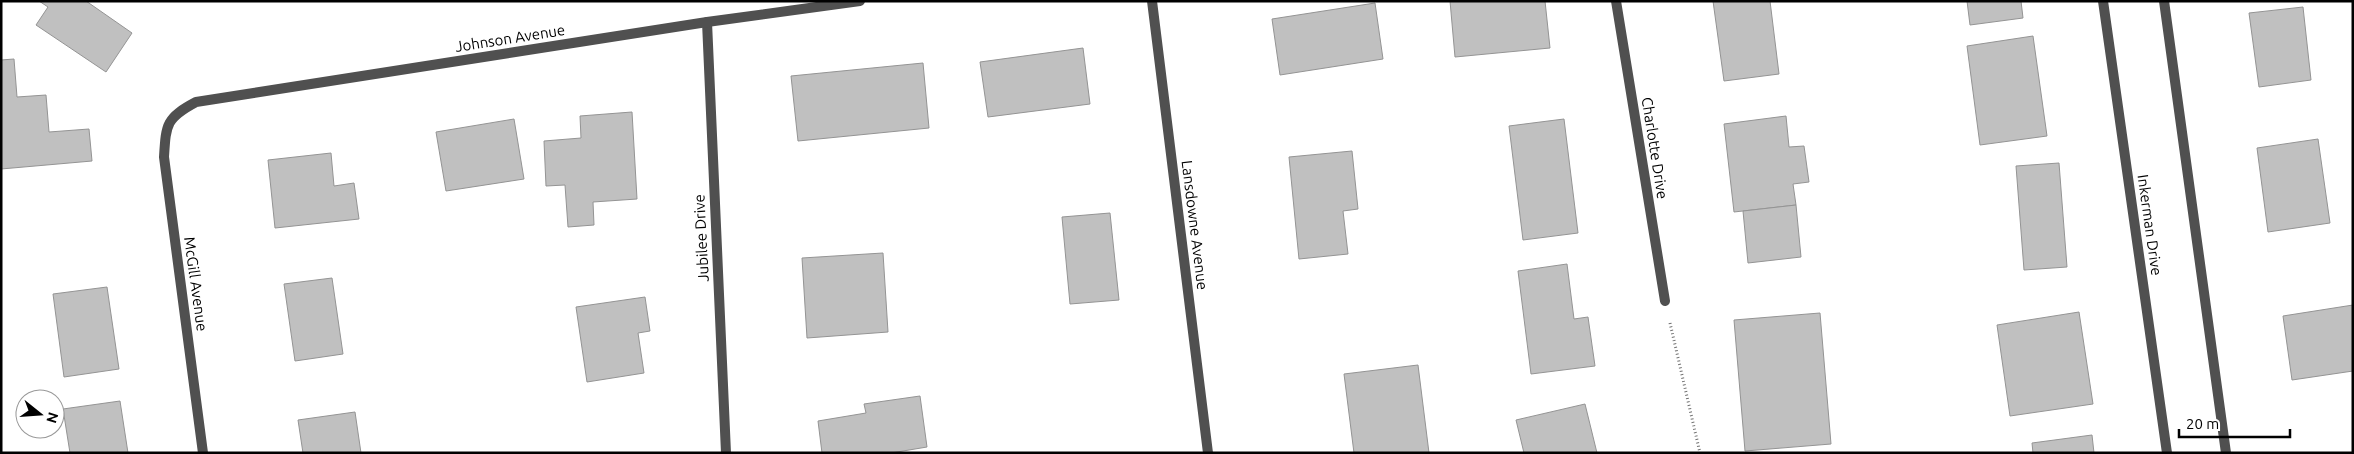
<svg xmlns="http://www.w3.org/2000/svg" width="2354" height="454" font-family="Ubuntu,sans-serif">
	<rect width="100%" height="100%" fill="#fff"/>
	<g fill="#c0c0c0" stroke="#949494">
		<path d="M39,1H86L132,33L106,72L36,25L48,7Z"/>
		<path d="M1450,1H1545L1550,48L1455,57Z"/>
		<path d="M1713,1H1770L1779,74L1724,81Z"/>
		<path d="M1967,1H2021L2023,18L1970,25Z"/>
		<path d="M1375,3L1383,59L1280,75L1272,19Z"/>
		<path d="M2303,7L2311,80L2259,87L2249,13Z"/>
		<path d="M2033,36L2047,136L1980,145L1967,46Z"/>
		<path d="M1083,48L1090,104L988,117L980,62Z"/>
		<path d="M14,59L17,97L46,95L49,132L89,129L92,161L1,169V60Z"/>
		<path d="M923,63L929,128L798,141L791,76Z"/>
		<path d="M632,112L637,199L593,202L594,225L568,227L565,185L546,186L544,141L581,138L580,116Z"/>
		<path d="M1786,116L1789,147L1804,146L1809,182L1793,184L1796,205L1734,212L1724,124Z"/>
		<path d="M514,119L524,179L446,191L436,132Z"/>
		<path d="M1564,119L1578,233L1523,240L1509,126Z"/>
		<path d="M2318,139L2330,223L2268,232L2257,148Z"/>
		<path d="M1352,151L1358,209L1343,211L1348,254L1299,259L1289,157Z"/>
		<path d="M331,153L334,186L354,183L359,219L275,228L268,160Z"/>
		<path d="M2059,163L2067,267L2024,270L2016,166Z"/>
		<path d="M1796,205L1801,257L1748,263L1743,211Z"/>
		<path d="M1110,213L1119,300L1070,304L1062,217Z"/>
		<path d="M883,253L888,332L807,338L802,258Z"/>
		<path d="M1567,264L1574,319L1588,317L1595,366L1531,374L1518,271Z"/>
		<path d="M332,278L343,354L295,361L284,284Z"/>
		<path d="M107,287L119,369L64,377L53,294Z"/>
		<path d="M645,297L650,331L638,333L644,373L587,382L576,307Z"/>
		<path d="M2353,305V371L2292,380L2283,316Z"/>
		<path d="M2079,312L2093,404L2010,416L1997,325Z"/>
		<path d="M1820,313L1831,444L1745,451L1734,320Z"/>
		<path d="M1418,365L1429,453H1354L1344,374Z"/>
		<path d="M920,396L927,447L891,453H822L818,421L866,413L864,404Z"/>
		<path d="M120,401L128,453H70L63,409Z"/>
		<path d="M1585,404L1597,453H1524L1516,420Z"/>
		<path d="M355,412L361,453H303L298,420Z"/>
		<path d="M2092,435L2094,453H2033L2032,443Z"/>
	</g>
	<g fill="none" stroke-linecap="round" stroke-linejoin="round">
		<path stroke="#727272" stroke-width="3" stroke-dasharray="1 2.5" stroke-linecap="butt" d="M1670,323L1700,453"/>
		<g stroke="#505050" stroke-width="10">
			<path d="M1152,1L1208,453"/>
			<path d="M1616,1L1665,301"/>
			<path d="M2103,1L2167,453"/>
			<path d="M2164,1L2226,453"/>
			<path d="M707,22L726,453"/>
			<path d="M203,453L164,157C166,124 166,118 196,102L707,22L860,1"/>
		</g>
	</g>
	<g text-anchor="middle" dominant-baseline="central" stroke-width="4" stroke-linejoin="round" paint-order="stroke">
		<g font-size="15" fill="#000" stroke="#fff">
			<text transform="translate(510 38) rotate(-9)">Johnson Avenue</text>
			<text transform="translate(1655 148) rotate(81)">Charlotte Drive</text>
			<text transform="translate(1195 225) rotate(83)">Lansdowne Avenue</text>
			<text transform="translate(2150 225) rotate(82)">Inkerman Drive</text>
			<text transform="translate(701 238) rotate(-93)">Jubilee Drive</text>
			<text transform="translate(196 284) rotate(82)">McGill Avenue</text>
		</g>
	</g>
	<rect width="2354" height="454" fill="none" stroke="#000000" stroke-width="5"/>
	<g transform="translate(40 414) rotate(107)"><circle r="24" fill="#ffffff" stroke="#999999"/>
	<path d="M0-4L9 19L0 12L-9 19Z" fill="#000000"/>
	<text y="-8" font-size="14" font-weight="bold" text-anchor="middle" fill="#000000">N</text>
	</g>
	<path d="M2179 429v8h111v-8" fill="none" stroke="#000000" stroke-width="2.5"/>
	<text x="2186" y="429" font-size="15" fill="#000000" stroke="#ffffff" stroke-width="4" paint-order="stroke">20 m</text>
</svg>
